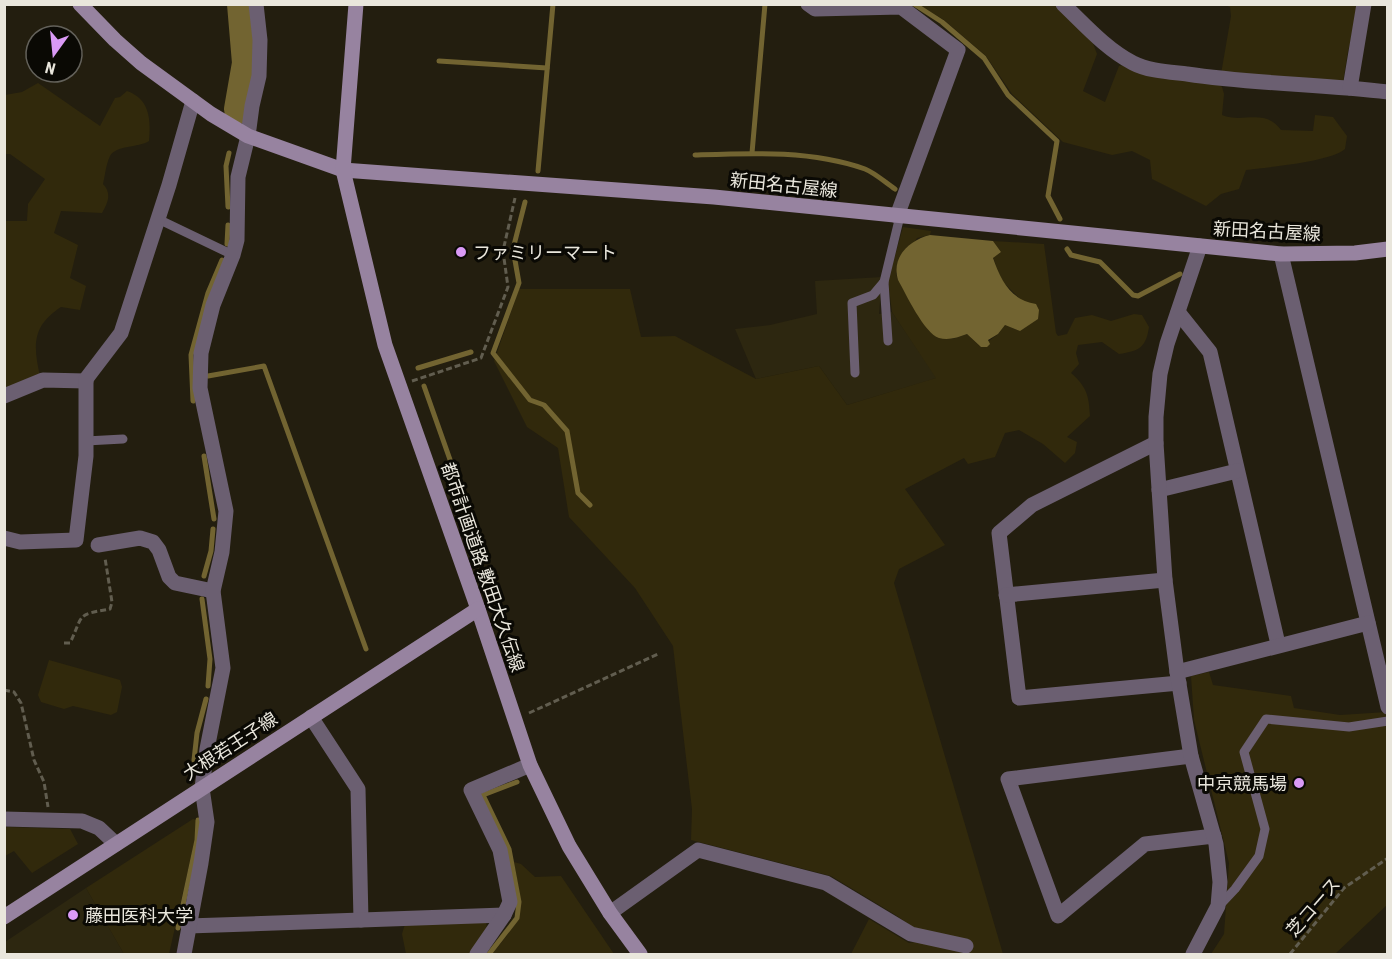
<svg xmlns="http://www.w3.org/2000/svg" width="1392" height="959" font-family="'Roboto Condensed','Noto Sans JP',sans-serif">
	<rect width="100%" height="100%" fill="#231e0f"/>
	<g fill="#2d2710">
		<path d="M882,277L879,314L892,312L937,378L847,405L819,366L756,379L735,329L770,325L817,314L815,281Z"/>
		<path d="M86,888L124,954H5V942Z"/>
	</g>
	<g fill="#31290c">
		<path d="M919,5H1058L1091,38L1097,54L1083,91L1105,102L1119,66L1124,65L1217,83L1222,87L1224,94L1222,115C1243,124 1264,107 1281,130L1313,131L1315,115L1333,117L1347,136L1345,149C1330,162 1268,167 1246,170L1239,189L1221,194L1206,206L1152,179L1150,160L1132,151L1112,155L1063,142L1012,94L986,56L944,20Z"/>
		<path d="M1225,5H1360L1348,51L1343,82L1221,74L1231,16L1230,7Z"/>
		<path d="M38,83L100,126L115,98L120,97L127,91C150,99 151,120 149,141C138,148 116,145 110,156C106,164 105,176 103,184C112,194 108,202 102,213L61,211L54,233L78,245L70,278L86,286L80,310L61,307C32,326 33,345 40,376L5,392V221H27L28,204L45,179L10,154H5V95L22,92Z"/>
		<path d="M903,227L931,231L930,235L917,238L896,273L898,280L929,331L952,339L967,334L981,347L998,334L1005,325L1020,331L1023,302L1001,280L993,257L1001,252L993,241L1044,244L1056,333L1058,336L1067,334L1075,318L1092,315L1111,321L1134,314L1142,315L1149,327C1146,347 1140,351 1119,354L1102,342L1078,345L1076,353L1079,364L1071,373C1087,387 1089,396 1090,416L1067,437L1077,442L1075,453L1065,463L1043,444L1019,430L1005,433L995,457L968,464L964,458L905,489L945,545L899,569L894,583L1003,954H851L869,919L909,943L928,940L916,929L894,914L831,876L691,840L692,809L673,646L635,588L569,517L558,448L527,427L494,361L519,289H630L641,337L675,336L756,379L819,366L847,405L936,378L892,312L888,281Z"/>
		<path d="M49,660L120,680L122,687L117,712L111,715L73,706L64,709L41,702L38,695Z"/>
		<path d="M1209,672L1213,685L1291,696L1294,708L1340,715L1387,712V905L1335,954H1211L1224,934L1229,863L1194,720L1191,676Z"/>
		<path d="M193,819L196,820L195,839L169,954H124L86,888Z"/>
		<path d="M5,827L70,829L78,844L32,873L14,851L5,856Z"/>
		<path d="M514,862L521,864L535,877L561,876L614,954H492C526,913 523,913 514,862Z"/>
		<path d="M486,921L487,929L469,954H406L402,934L405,924Z"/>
	</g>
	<path fill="#726431" d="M930,235L993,241L1001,252L993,258C1001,280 1010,300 1036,304L1039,310L1038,319L1020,331L1005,325L998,334L988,340L990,344L987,347H981L967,334C958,337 949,341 939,338C924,333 906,294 898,280C891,256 910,240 930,235Z"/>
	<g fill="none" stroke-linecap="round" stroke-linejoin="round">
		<g stroke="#726431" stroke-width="5">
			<path d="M914,4L942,22L984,58L1008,95L1057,141L1048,196L1060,219"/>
			<path d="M439,61L547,68"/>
			<path d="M752,153L765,4"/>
			<path d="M695,155C751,153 811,150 865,169C875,173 886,183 895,189"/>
			<path d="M538,171L553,4"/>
			<path d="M525,202L513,249L519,283L493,353L530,400L544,405L567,431L578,493L590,505"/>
			<path d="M228,207L226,166L229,153"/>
			<path d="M227,244L228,225"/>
			<path d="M1067,249L1071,255L1100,262L1133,295L1138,296L1180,274"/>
			<path d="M418,368L471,352"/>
			<path d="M208,376L264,366L366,649"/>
			<path d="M424,386L484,556"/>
			<path d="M193,401L191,355L208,293L222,260"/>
			<path d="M204,456L214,519"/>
			<path d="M204,576L211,551L213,529"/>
			<path d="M202,599L210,659L208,686"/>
			<path d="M194,760L197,733L206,699"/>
			<path d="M178,928L197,840L198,820"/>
			<path d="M489,954L517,918L519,902L509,849L483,795L517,782"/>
		</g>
		<path stroke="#726431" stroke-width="30" d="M239,109L247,63L242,4"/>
		<g stroke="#615d4f" stroke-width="3" stroke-dasharray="6 3" stroke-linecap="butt">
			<path d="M412,381L481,358L508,287L503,251L515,198"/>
			<path d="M64,643H70C84,614 75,615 110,609L112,602L105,558"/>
			<path d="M4,690L14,692L21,703L34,760L44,782L48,807"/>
			<path d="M529,713L658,654"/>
			<path d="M1290,954L1344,888L1388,858"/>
		</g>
		<g stroke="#6b5f71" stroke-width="9">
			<path d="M158,219L233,255"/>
			<path d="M888,341L884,282L900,216"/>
			<path d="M855,373L852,303L873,295L884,282"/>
			<path d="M86,441L123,439"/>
			<path d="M1219,906L1235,889L1259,856L1265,829L1244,752L1266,719L1349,727L1388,721"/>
		</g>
		<g stroke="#6b5f71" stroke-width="15">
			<path d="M808,4L815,9L901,7L958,50L897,216"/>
			<path d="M1063,4C1085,25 1106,49 1133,63C1148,71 1170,72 1187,74C1253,84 1321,84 1388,92"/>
			<path d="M1350,88L1364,4"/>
			<path d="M1281,254L1388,707"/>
			<path d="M1178,312L1210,352L1278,644"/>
			<path d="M4,396L43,380L86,381"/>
			<path d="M1156,443L1032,505L999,533L1019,698L1179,683"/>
			<path d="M1159,490L1237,471"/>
			<path d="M4,538L20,542L76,540L86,456V379L121,333L169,185L193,101"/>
			<path d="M98,545L140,538L153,542L159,550L169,577L175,583L213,591"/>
			<path d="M1006,595L1165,580"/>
			<path d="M1177,672L1368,623"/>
			<path d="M311,717L358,789L361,920"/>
			<path d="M1191,756L1008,779L1058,916L1145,844L1214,836"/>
			<path d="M4,819L82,821L99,828L116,844"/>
			<path d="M610,913L698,850L826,883L911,934L966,946"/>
			<path d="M188,926L504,915"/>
			<path d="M184,954L201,863L207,822L202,788L207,749L223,668L213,591L222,552L226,511L200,388L201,353L213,305L233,255L237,240L238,177L248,136L252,106L259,76L260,40L256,4"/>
			<path d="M477,954L504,915L510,902L500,850L471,790L530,765"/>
			<path d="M1193,954L1218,906L1220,882L1216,844L1191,756L1177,672L1165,580L1156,443V417L1160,374L1167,344L1200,246"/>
		</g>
		<g stroke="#9783a0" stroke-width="15">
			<path d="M80,4L115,40L141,63L211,114L248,136L343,170L714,197L1281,254L1355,253L1388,249"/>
			<path d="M356,4L343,170L385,345L478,609L530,765L569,846L610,913L640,954"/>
			<path d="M4,917L478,609"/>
		</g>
	</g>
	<g fill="#da9af6" stroke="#0a0904" stroke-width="2">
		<circle cx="461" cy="252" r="6"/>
		<circle cx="1299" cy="783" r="6"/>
		<circle cx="73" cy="915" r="6"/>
	</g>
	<g text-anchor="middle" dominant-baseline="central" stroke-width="6" stroke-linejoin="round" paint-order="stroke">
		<g font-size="18" fill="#e9e6dc" stroke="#0a0904">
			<text transform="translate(784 185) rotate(6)">新田名古屋線</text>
			<text transform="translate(1267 231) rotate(3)">新田名古屋線</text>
			<text transform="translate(483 567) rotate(71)">都市計画道路 敷田大久伝線</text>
			<text transform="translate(230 746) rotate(-33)">大根若王子線</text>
			<text transform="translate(1313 907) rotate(-49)">芝コース</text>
		</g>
		<g font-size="18" fill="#e9e6dc" stroke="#0a0904" text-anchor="start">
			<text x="473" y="252">ファミリーマート</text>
			<text x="1287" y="783" text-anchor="end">中京競馬場</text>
			<text x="85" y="915">藤田医科大学</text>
		</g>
	</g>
	<rect width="1392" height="959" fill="none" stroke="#e9e6dc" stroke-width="12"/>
	<g transform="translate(54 54) rotate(195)"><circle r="28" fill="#0a0904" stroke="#63615a" stroke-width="1.5"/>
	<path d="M0-4.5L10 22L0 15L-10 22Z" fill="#da9af6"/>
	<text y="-9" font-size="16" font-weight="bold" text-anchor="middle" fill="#e9e6dc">N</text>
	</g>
</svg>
